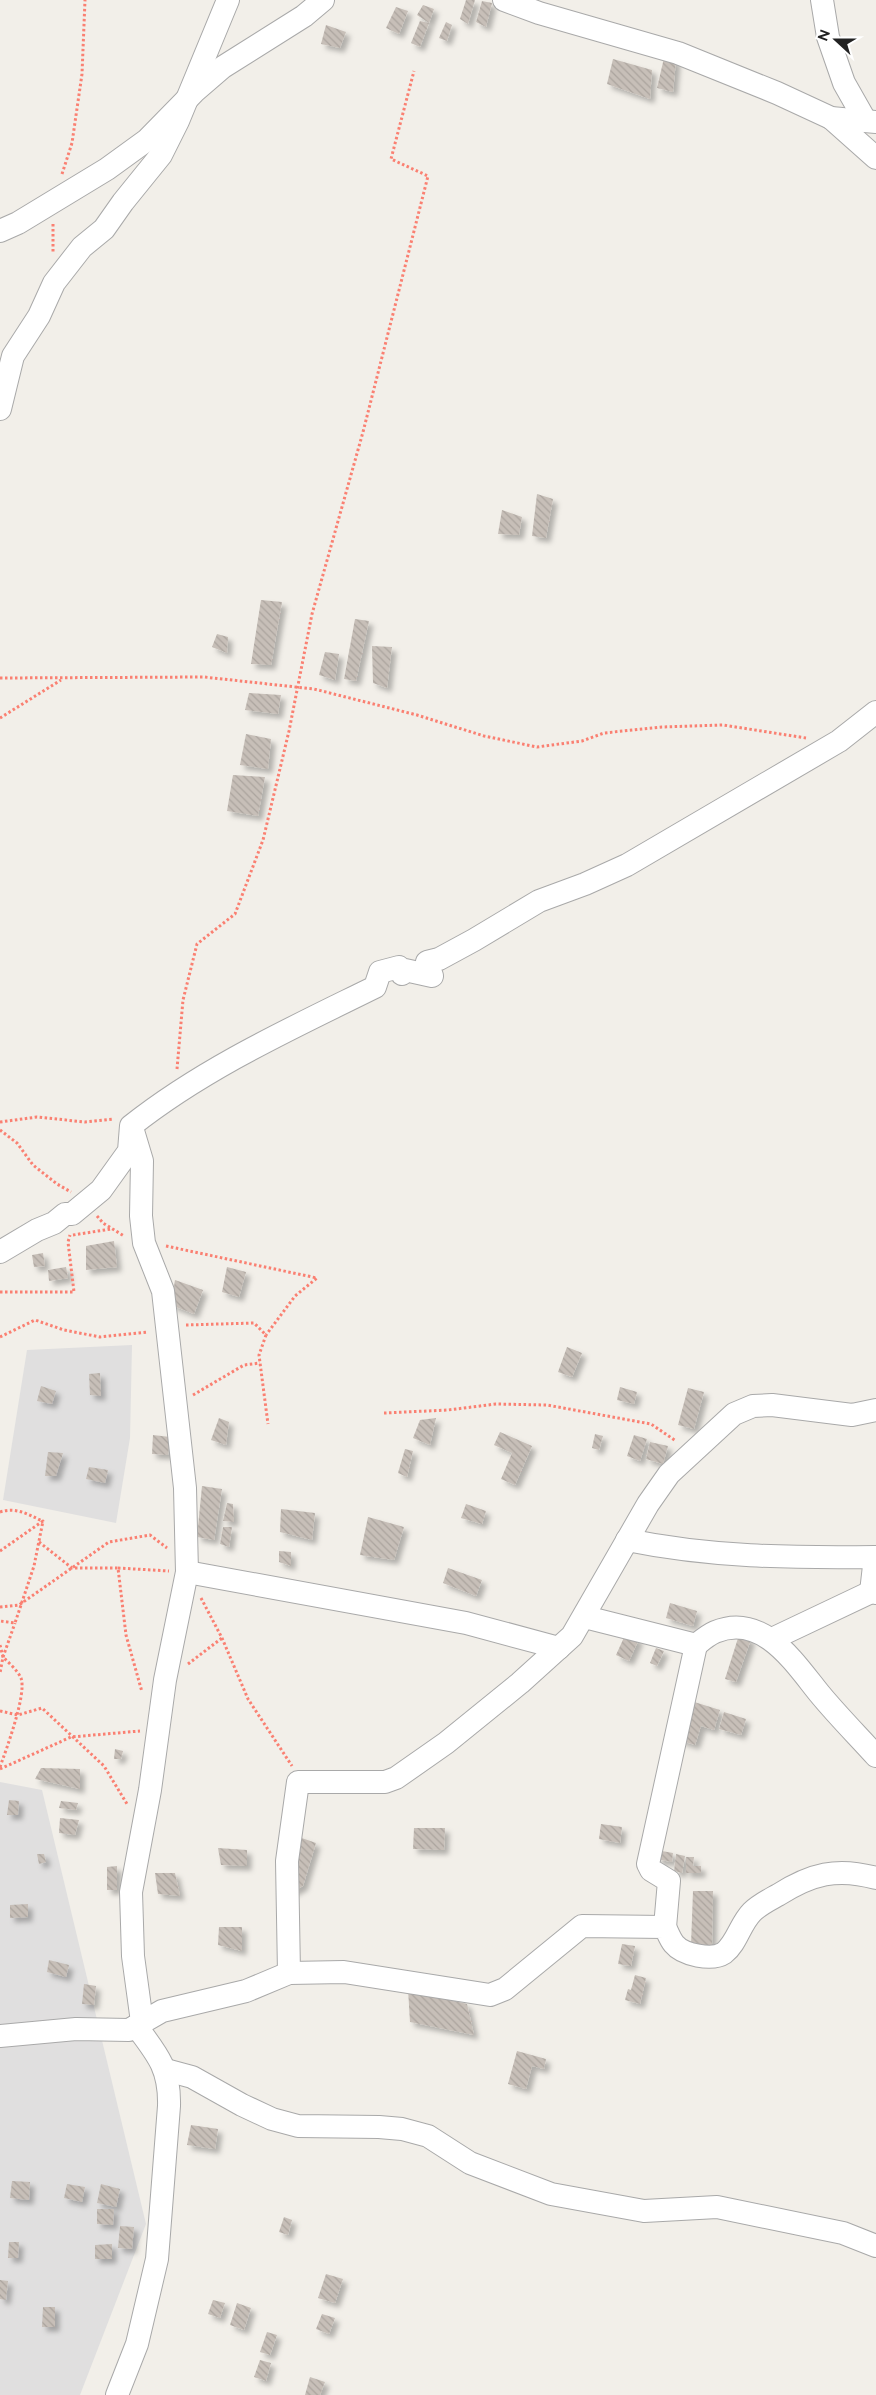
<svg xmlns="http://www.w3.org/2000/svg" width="876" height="2395" font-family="Raleway,sans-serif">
	<defs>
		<pattern id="building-back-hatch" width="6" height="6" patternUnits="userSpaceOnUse" patternTransform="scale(1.25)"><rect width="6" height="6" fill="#c7bfb8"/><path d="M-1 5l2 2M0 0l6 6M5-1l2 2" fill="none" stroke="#aba49e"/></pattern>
		<filter id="shadow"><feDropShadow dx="4.5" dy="4.5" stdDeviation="2.5" flood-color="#0004"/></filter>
	</defs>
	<rect width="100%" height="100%" fill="#f2efe9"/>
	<g fill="#e0dfdf">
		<path d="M132,1345L130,1438L116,1523L3,1500L27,1350Z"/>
		<path d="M0,1782L42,1790L146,2224L80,2395H0Z"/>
	</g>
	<g fill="url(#building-back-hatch)" filter="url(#shadow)">
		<path d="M466,0H475L468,24L460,19Z"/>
		<path d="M482,1L492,3L486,27L476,22Z"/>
		<path d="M423,5L434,9L429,23L417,15Z"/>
		<path d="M396,7L408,11L399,34L386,28Z"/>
		<path d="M420,21L429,23L420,47L411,43Z"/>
		<path d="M446,22L452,25L447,41L439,38Z"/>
		<path d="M326,25L346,32L340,48L321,44Z"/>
		<path d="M664,58L676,60L673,92L657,88Z"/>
		<path d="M613,59L652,70L650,99L607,84Z"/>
		<path d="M537,494L553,499L546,538L532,536Z"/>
		<path d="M502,510L522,517L519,535L498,534Z"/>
		<path d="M261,600L282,602L271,665L251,664Z"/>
		<path d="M355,619L369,621L356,681L344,679Z"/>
		<path d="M217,634L228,637L227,653L212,647Z"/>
		<path d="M372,646L392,647L387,688L373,683Z"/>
		<path d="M325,652L339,654L335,680L319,675Z"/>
		<path d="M249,693L281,695L278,714L245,710Z"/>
		<path d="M246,734L271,739L268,769L240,765Z"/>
		<path d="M233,775L265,777L258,816L227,811Z"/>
		<path d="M114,1241L117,1267L86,1270V1246Z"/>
		<path d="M43,1253L45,1266L34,1267L32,1255Z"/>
		<path d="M66,1267L68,1278L49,1281L48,1270Z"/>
		<path d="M227,1267L246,1272L239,1297L222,1292Z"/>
		<path d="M175,1280L203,1290L194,1314L171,1305Z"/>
		<path d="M567,1347L582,1353L572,1377L558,1372Z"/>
		<path d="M100,1373L101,1396L90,1395L89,1374Z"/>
		<path d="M41,1386L56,1391L52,1404L37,1401Z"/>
		<path d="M620,1387L637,1392L634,1404L617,1400Z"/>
		<path d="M688,1388L704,1392L694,1429L678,1425Z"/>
		<path d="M219,1418L229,1422L226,1445L211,1440Z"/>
		<path d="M436,1418L430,1445L413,1438L420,1420Z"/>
		<path d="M500,1432L532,1446L515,1485L501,1479L512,1453L494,1445Z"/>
		<path d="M595,1434L603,1436L599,1450L592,1448Z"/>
		<path d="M153,1435L170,1437L168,1455L152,1454Z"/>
		<path d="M634,1435L647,1439L640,1461L627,1456Z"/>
		<path d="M650,1442L668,1446L663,1464L646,1459Z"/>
		<path d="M405,1449L413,1451L407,1477L398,1473Z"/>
		<path d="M48,1452L63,1453L56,1476H45Z"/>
		<path d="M89,1467L108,1470L105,1483L86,1479Z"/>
		<path d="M202,1486L222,1489L214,1540L197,1537Z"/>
		<path d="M227,1503L233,1504L234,1522L223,1521Z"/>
		<path d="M466,1504L486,1511L482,1524L461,1518Z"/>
		<path d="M281,1509L315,1513L312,1540L280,1532Z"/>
		<path d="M368,1517L404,1527L394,1560L360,1555Z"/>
		<path d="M223,1527H232L229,1547L220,1544Z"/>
		<path d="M279,1551L291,1552V1566L279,1562Z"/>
		<path d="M448,1568L482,1580L476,1596L443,1583Z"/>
		<path d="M670,1603L697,1611L693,1626L666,1618Z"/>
		<path d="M626,1633L639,1639L629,1661L616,1655Z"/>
		<path d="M739,1635L751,1639L736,1682L725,1679Z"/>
		<path d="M656,1648L664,1651L657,1666L650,1663Z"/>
		<path d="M691,1701L720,1710L714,1730L701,1726L695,1745L679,1740Z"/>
		<path d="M724,1712L746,1719L741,1735L719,1729Z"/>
		<path d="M115,1749L123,1751L121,1759H114Z"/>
		<path d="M41,1768L80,1769V1789L35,1779Z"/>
		<path d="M9,1800L19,1801L18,1815H7Z"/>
		<path d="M61,1801L78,1803L76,1810L59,1808Z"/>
		<path d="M60,1818L79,1820L75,1835L59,1833Z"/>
		<path d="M601,1824L622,1827L620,1843L599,1839Z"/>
		<path d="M414,1828H445L444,1850L413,1849Z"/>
		<path d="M296,1836L316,1843L303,1886L290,1893Z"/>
		<path d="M218,1848L247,1850V1866L221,1865Z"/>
		<path d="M656,1850L673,1853L672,1862L661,1860L660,1867Z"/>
		<path d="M37,1854H44L46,1862L39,1864Z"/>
		<path d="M676,1854L685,1856L682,1873L674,1871Z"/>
		<path d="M686,1857H694L693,1866H701V1873H686Z"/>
		<path d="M117,1866V1890H107V1867Z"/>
		<path d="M155,1873H175L180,1896L158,1894Z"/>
		<path d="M693,1891H713L712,1945H691Z"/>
		<path d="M28,1904V1917L10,1918V1905Z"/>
		<path d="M219,1927H242V1951L218,1945Z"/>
		<path d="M622,1944L635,1946L631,1966L618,1964Z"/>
		<path d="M49,1960L69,1965L66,1977L47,1972Z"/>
		<path d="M635,1975L646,1978L640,2004L625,2000L628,1989L631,1990Z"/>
		<path d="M84,1984L96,1986L94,2005L82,2004Z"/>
		<path d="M408,1989L467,2004L474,2035L410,2022Z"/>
		<path d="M517,2051L546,2059L544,2069L532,2066L526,2089L508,2084Z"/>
		<path d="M191,2125L218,2129L215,2149L187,2145Z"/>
		<path d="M12,2181L30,2182L29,2200L10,2198Z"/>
		<path d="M67,2184L85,2187L82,2202L64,2198Z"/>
		<path d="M101,2184L120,2189L116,2207L97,2203Z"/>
		<path d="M97,2209H114L113,2225L97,2224Z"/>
		<path d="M284,2217L292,2220L288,2235L279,2232Z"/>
		<path d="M120,2226L134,2227L132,2249L118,2248Z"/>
		<path d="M9,2242H19L18,2258H8Z"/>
		<path d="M112,2244V2259H95V2245Z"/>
		<path d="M326,2274L343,2279L335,2303L318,2298Z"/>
		<path d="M0,2280L8,2281L6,2300L0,2299Z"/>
		<path d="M213,2300L225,2303L220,2318L208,2314Z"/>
		<path d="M237,2303L251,2308L244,2330L230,2325Z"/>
		<path d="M43,2307H55V2327H42Z"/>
		<path d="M322,2314L335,2318L329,2334L316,2329Z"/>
		<path d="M267,2332L277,2335L270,2355L260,2352Z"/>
		<path d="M260,2360L271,2363L266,2381L254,2377Z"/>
		<path d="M310,2377L325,2382L320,2395H305Z"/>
	</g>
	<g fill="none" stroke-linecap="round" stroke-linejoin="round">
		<defs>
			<g id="minor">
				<path d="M504,0L539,13L678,53L777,93L831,118L876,122"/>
				<path d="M822,0L828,37L844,83L865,120"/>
				<path d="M831,118L876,158"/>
				<path d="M0,231L18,223L107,169L147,140L194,92L223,67L304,16L323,0"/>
				<path d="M0,409L13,356L39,316L54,283L82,247L104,229L123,202L161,155L178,121L228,0"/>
				<path d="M133,1131L142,1161L141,1216L144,1243L163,1291L185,1488L187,1572L165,1680L150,1790L131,1892L133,1956L142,2022"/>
				<path d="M0,1252L37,1230L54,1223L65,1214H72L101,1190L129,1151L131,1126C204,1068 292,1028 375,987L380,972L399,967L402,974L405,970L432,976L427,962L439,959L474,940L539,901L585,884L627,865L839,741L876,712"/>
				<path d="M627,1540C710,1557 790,1558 875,1557L871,1592L876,1593"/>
				<path d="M187,1572L466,1623L559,1648"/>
				<path d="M585,1617L696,1645C701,1641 708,1635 715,1632C762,1612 794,1662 819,1693C837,1715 857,1735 876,1756"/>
				<path d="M772,1639L871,1592"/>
				<path d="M665,1927L669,1881L651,1870L648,1864L696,1645"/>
				<path d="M289,1973L287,1861L298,1782H385L396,1778L446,1743L520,1683L572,1636L648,1504L669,1474L734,1414L753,1406L772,1405L852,1415L876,1410"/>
				<path d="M0,2036L76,2029L129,2030L162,2011L246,1991L289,1973L344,1972L490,1995L505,1989L582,1926L665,1927C668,1933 670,1939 674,1944C683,1955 712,1961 724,1953C737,1943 740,1924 752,1912C759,1905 769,1900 778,1895C811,1874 837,1867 876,1878"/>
				<path d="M166,2070L192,2077L242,2105L272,2119L298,2126L379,2127L402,2129L428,2136L470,2163L551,2194L644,2211L717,2207L843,2233L876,2246"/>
				<path d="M117,2395L137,2344L157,2259L169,2106C170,2069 158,2055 136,2026"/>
			</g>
		</defs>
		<use href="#minor" stroke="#a9a9a9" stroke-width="24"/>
		<g stroke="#fa8072" stroke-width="3" stroke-dasharray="2.5 2.5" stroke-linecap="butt">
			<path d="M62,174L72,143L82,74L85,0"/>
			<path d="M53,224V253"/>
			<path d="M0,678L204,677L314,689L417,715L484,736L537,747L582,741L604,733L662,727L723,725L806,738"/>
			<path d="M0,718L61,680"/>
			<path d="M177,1069L183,1000L197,944L235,914L263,840L289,731L312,614L363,432L428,176L391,159L414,71"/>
			<path d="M0,1122L37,1117L85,1122L113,1119"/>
			<path d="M0,1130L17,1143L33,1165L57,1184L71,1192"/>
			<path d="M97,1216L103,1223L124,1236"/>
			<path d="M73,1235L111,1229"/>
			<path d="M166,1246L317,1278L295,1296L266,1335"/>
			<path d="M0,1292H74L68,1242L70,1235"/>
			<path d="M186,1325L254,1323L266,1335L259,1355L268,1424"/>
			<path d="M0,1337L35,1320L64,1330L100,1337L148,1332"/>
			<path d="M193,1395L244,1365L260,1363"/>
			<path d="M384,1413L448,1410L496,1404L547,1405L651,1424L676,1441"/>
			<path d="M0,1512C16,1507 28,1514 42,1521"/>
			<path d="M39,1542L72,1568H118L126,1635L142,1692"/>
			<path d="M0,1551L43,1521L34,1566L15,1623L0,1621"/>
			<path d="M118,1568L169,1571"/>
			<path d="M201,1598L222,1638L248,1699L292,1766"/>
			<path d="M0,1607L19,1605L109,1542L150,1535L167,1548"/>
			<path d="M0,1645L3,1657L0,1673"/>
			<path d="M188,1664L222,1638"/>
			<path d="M0,1711L18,1715L42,1708L104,1766L127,1804"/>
			<path d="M0,1767C6,1750 27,1694 21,1678C18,1671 9,1663 3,1657L15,1623"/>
			<path d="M0,1769L71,1737L140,1731"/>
		</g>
		<use href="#minor" stroke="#fff" stroke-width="22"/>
	</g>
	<g transform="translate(836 40) rotate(291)" stroke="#ffffff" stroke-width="4" paint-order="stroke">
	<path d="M0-4L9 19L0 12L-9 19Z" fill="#222222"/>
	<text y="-8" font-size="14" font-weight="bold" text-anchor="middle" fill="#222222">N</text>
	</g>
</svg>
